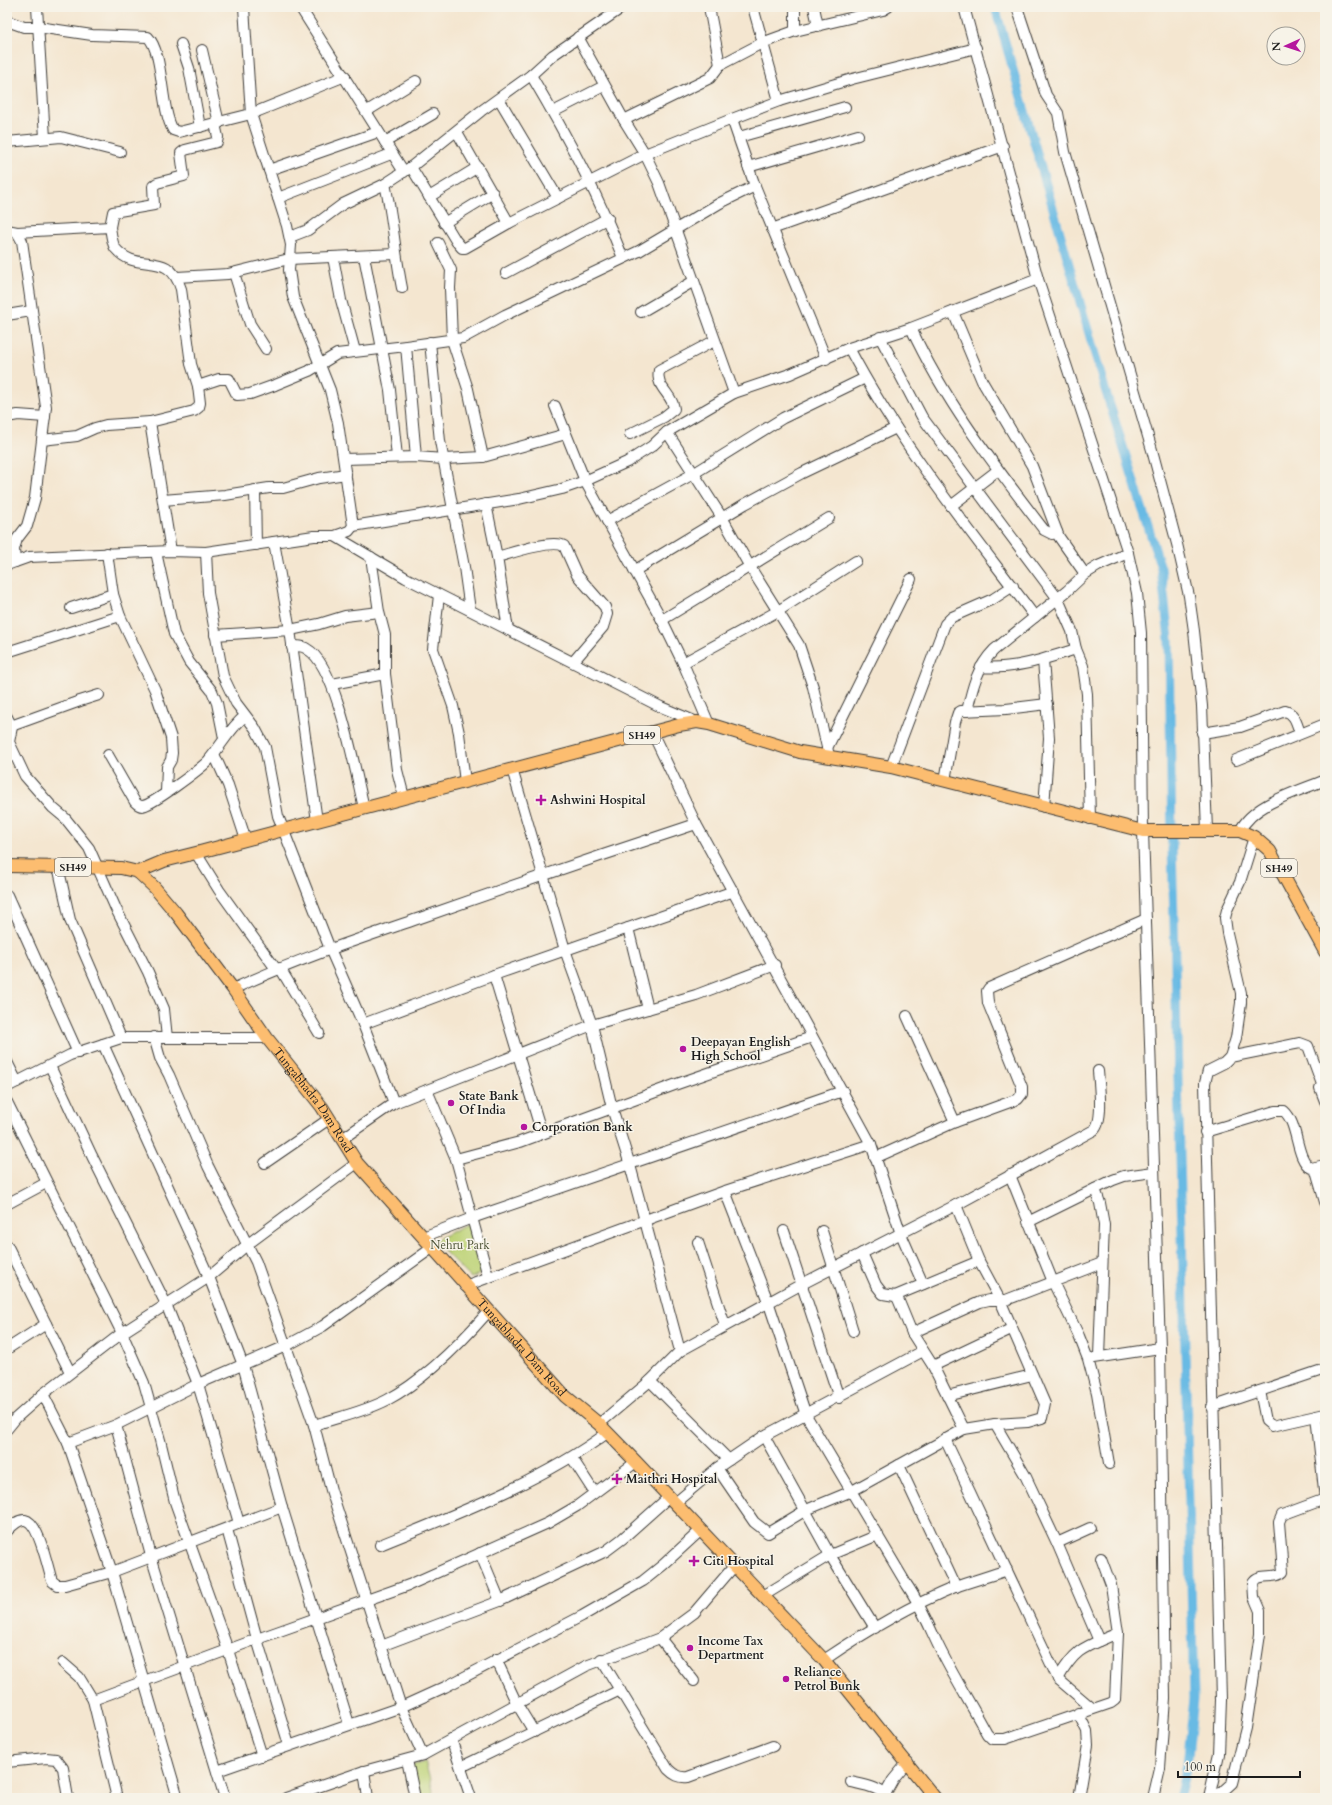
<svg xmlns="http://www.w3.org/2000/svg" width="1332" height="1805" font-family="Cardo,serif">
	<rect width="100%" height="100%" fill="#f7f3e8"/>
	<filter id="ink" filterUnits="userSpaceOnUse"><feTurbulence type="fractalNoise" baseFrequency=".025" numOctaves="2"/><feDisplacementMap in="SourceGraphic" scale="8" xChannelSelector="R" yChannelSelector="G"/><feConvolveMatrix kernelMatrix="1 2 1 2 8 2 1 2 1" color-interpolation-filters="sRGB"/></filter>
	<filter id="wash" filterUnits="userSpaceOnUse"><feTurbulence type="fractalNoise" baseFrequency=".012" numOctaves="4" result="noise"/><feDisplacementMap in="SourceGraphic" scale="16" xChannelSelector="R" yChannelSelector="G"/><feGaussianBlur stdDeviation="0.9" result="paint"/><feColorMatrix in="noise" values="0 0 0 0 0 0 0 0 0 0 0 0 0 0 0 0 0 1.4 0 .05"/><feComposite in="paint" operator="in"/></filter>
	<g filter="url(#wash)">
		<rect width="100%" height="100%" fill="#f4e6d0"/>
		<g fill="#bed377" stroke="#6d784a">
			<path d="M470,1222L484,1272L471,1278L434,1241Z"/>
			<path d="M425,1762L435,1798H416L410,1766Z"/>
		</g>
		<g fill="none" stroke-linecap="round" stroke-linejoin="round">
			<path stroke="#68bae4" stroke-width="9" d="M995,7L1105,389L1161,568L1169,639L1172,845L1194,1699L1187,1765L1179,1798"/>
		</g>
	</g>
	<g filter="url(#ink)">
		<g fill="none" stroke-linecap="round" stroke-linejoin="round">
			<defs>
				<g id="minor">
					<path d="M37,7L45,138"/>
					<path d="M244,7L251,114L287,226L291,245L289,270L293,297L330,390L338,423L353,526L349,531L335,536"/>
					<path d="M300,7L404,172"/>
					<path d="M709,7L720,65"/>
					<path d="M753,7L779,101"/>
					<path d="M814,7L818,26"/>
					<path d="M964,7L1038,279L1128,553L1137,593L1141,633L1143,831L1160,1348L1165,1699L1160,1768L1153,1798"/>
					<path d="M1017,7L1046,95L1058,113L1065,152L1152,450L1177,544L1189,596L1194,631L1202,706L1207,830"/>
					<path d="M7,21L24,27H38L92,35L148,37C164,53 160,108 173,130L179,132L251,114L345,76"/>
					<path d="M795,31V7"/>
					<path d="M578,37L624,120L645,154L659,183L734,393"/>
					<path d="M181,44L189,68L200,127"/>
					<path d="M202,50L219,123"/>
					<path d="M531,75C566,134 598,194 623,258"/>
					<path d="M499,99L558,198"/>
					<path d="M367,111L416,81"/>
					<path d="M553,112L604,86"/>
					<path d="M732,119L755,186L826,359"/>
					<path d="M624,120L710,78L720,65L762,43L795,31L883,10L888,7"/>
					<path d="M457,132L509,223"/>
					<path d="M739,137L845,107"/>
					<path d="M7,142L61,137L120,152"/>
					<path d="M385,142L433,114"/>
					<path d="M411,167L456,241L462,248H465L509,223L645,154L732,119L779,101L852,79L976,48"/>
					<path d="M748,167L858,135"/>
					<path d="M269,170L378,132"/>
					<path d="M385,184C393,218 395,254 402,288"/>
					<path d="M429,197L478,167"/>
					<path d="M278,198L391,154"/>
					<path d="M444,223L493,193"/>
					<path d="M110,227L113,212L154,205L153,186L157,183L184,176L181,153L185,150L217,142L218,137L215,124"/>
					<path d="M772,229L1003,146"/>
					<path d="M7,230L17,232L22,241L46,407L35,498L27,526L17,539L14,549L15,562L7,565"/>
					<path d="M17,232L110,227C111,233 112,243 115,248C138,276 168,247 181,289L191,364L198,386L200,403L199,407L194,411L150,422L106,425L95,428L77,436L42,440"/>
					<path d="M290,237L308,230L343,204L385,184L411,167L481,111L531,75L553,55L623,7"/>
					<path d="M438,243L451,270L450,288L452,340L468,389L483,457"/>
					<path d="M364,256L390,390L397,457"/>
					<path d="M333,257L341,300L355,351"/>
					<path d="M234,273L250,324L266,349"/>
					<path d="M506,273L608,218"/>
					<path d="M177,277L228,274L289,259L395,254"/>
					<path d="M641,312L694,281"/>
					<path d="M953,312L982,381L1032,466L1059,537L1085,574"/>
					<path d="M7,315L31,311"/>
					<path d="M911,328C945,402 995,466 1044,530L1052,534L1057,532"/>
					<path d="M880,337L922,417L1058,599L1072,631L1076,649L1083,666L1087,694L1090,819"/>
					<path d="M430,342L440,441L464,567L470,610"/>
					<path d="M406,346L416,457"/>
					<path d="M849,348C900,445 969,529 1035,617"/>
					<path d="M198,386L219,379H229L237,395L250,394L275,385L309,371L337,354L406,346L463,338L505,315L639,251L720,203L755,186"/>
					<path d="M555,406L585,481L662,620L683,663L709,724"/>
					<path d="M7,417L18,415L45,417"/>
					<path d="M150,422L171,551"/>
					<path d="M667,432L723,519L750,567L799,645L813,687L829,756"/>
					<path d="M630,434L664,417L674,409C673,394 655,388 659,370L714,341"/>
					<path d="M344,459L416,457L444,459L483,457L566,434"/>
					<path d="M255,490L256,545"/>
					<path d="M163,500L225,495L269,488H283L319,478L346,474"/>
					<path d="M486,504L497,557L508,630"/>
					<path d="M951,506L998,470"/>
					<path d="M607,521L693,474L783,418L865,378"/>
					<path d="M353,526L519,499L562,489L585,481L627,462L652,446L667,432L734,393L790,374L849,348L911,328L1038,279"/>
					<path d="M274,542L290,630L317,821"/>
					<path d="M156,552L174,634L189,662L212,691L217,703L224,738"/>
					<path d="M206,552L208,593L223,676L236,703L255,728L265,747L278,816L330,949L363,1024L394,1103"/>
					<path d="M107,553L113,594L120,616L155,690L171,738L172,753L171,760L167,767L166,792"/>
					<path d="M371,557L379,612L385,635V674L397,770L404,797"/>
					<path d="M497,557C512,553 551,539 564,546L577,575L605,607L607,614L603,627L573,662"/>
					<path d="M15,562L29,557L171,551L206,552L314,536H335L406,578L661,707L697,722"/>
					<path d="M634,571L745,504L802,473L896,428"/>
					<path d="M439,595L433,649L453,706L459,733L465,782"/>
					<path d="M71,608L113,594"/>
					<path d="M662,620L829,518"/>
					<path d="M215,635L290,630L319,624L345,616L379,612"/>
					<path d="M292,647C297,646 303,646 307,649C337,665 356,775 364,808"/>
					<path d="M7,652L120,616"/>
					<path d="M1043,660L1049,738L1044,807"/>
					<path d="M683,663L778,611L856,561"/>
					<path d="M981,667C1014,670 1044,659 1076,649"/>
					<path d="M332,684L385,674"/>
					<path d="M967,711C972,689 977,667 994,650L1067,591L1085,574L1098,566L1128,553"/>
					<path d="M7,717L12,727L9,742L25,776L53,808L65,818L89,848L116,909L148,972L164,1009L167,1038"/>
					<path d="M11,726L80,701L99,695"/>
					<path d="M652,732L696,824L871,1144L901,1234L923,1284"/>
					<path d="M1202,733L1240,727L1285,711C1295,713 1297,725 1300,733"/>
					<path d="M827,748L911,579"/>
					<path d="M214,754L228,785L246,840"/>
					<path d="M108,755L135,802C137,804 139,806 142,806C151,806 200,769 208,761C221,746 229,729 245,716"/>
					<path d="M1236,760L1325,724"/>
					<path d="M891,767L945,624L952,617L993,599L1013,586"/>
					<path d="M512,769L565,950L592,1025L612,1108L630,1165L680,1351"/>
					<path d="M945,781L955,722L958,713L961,711L1006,709L1047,704"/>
					<path d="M1240,831C1253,803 1298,792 1325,780"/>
					<path d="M196,853L219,890L276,969"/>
					<path d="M58,866L70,920L121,1038"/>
					<path d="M7,895L78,1053"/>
					<path d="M628,928L648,1009"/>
					<path d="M280,968L319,1033"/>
					<path d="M494,975L542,1134"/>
					<path d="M233,989C295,960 359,939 423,917C514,885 605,854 696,824"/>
					<path d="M907,1016L955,1122"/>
					<path d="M363,1024L494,975L734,891"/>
					<path d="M154,1037L160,1058L169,1075L208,1166L256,1262L314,1425L331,1490L401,1707L423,1755"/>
					<path d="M103,1044L209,1277L243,1365L282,1507L349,1724"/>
					<path d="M1230,1057L1300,1043L1308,1046L1323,1087"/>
					<path d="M7,1062L17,1082"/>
					<path d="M50,1066L92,1156L166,1304L198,1384L239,1523"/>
					<path d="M7,1087L70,1055L121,1038H267"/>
					<path d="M1320,1088L1325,1101"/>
					<path d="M427,1090L456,1159L520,1142L677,1084L812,1037"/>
					<path d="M7,1102L122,1333L144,1383L160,1440L175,1502L228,1650L262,1756"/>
					<path d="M1205,1132L1275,1111H1284C1299,1124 1295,1159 1311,1168L1325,1165"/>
					<path d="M342,1139L394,1103L592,1025L696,995L775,965"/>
					<path d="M875,1158L955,1122L1018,1099L1022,1094V1087L988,1003L987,991L989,988L1146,919"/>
					<path d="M456,1159L488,1276"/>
					<path d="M265,1163L329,1119"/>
					<path d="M1315,1168L1325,1202"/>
					<path d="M1010,1175L1053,1282L1079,1336L1088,1359L1097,1393L1109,1464"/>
					<path d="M1095,1189L1100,1203L1104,1225L1099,1356"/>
					<path d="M725,1191L769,1304L806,1415L907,1585C920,1604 928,1624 938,1645C953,1676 971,1704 987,1734L992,1739H1005L1111,1703L1115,1700L1118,1633L1111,1585L1101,1558"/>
					<path d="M7,1204L46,1183"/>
					<path d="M1028,1222L1113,1180L1124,1176L1154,1172"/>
					<path d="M784,1231L839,1398"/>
					<path d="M822,1231L853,1331"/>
					<path d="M423,1237L472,1218L843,1091"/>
					<path d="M698,1242L725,1325"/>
					<path d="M7,1245L70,1372"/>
					<path d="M862,1253L876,1285L883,1294L895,1296L898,1299L912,1333"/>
					<path d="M465,1286L725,1191L871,1144"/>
					<path d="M895,1296L979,1261"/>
					<path d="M7,1349L46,1324"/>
					<path d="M1094,1358L1160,1348"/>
					<path d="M933,1366L1011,1329"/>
					<path d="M650,1381L729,1460"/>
					<path d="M1260,1391L1266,1421L1272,1426L1325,1414"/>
					<path d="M43,1394L68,1443L112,1572L178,1798"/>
					<path d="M947,1396L1032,1375"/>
					<path d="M1212,1407L1325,1369"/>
					<path d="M1316,1416L1325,1499"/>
					<path d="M599,1424L650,1381L680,1351L802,1284L956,1205L1094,1130C1104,1121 1099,1084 1098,1071"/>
					<path d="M995,1424L1025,1475L1057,1543L1099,1641"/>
					<path d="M116,1425L198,1384L286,1346L323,1326L432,1248"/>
					<path d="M314,1425C339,1417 364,1412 387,1400C425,1380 460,1344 488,1312"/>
					<path d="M7,1429L16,1418L43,1394L122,1333L209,1277L248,1244L357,1163"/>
					<path d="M964,1429L933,1366L912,1333L980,1302L989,1300H1006L1102,1263"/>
					<path d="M764,1436L830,1555L875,1628"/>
					<path d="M945,1439L1058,1679L1092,1708"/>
					<path d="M68,1443L116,1425L151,1556L225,1798"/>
					<path d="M572,1458L594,1492"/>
					<path d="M899,1465L956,1587"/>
					<path d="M717,1468L754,1522L768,1533L806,1510L852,1491L964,1429L995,1424L1028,1422L1042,1418L1045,1404L1000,1300L979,1261L956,1205"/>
					<path d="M675,1503L717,1468L764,1436L923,1351"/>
					<path d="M227,1529L257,1639L289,1745"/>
					<path d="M7,1531C12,1526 18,1519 25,1520C39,1522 48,1569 52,1581L57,1585H65L112,1572L282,1507"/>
					<path d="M1057,1543L1090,1528"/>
					<path d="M380,1545C456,1514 541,1482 607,1433"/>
					<path d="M480,1553L500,1601"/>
					<path d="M763,1596L830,1555L878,1535"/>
					<path d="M660,1638L694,1681"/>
					<path d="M381,1646L500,1601L606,1551L622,1539L669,1497"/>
					<path d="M496,1659L517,1704L534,1732"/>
					<path d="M601,1659L668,1769C674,1775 679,1778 688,1777L773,1746"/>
					<path d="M824,1660C865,1632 909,1606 955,1587C972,1581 990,1576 1007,1570"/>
					<path d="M63,1663L79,1677L93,1700L117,1798"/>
					<path d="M1058,1679C1076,1647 1085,1647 1118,1633"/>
					<path d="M93,1700L257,1639L409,1585L548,1523L577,1506L636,1462"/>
					<path d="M1078,1713L1087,1731L1088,1745L1079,1798"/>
					<path d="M451,1739L471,1798"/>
					<path d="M407,1760L415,1798"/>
					<path d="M7,1762L46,1758L56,1759L63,1768L68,1798"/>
					<path d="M461,1767L620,1690"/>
					<path d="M217,1771L401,1707L445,1687L582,1616L643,1581L663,1565L701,1530"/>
					<path d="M364,1771L368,1798"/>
					<path d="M851,1782C863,1785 880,1787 888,1798"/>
					<path d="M1209,1797L1222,1792L1232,1783L1246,1728L1260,1634V1611L1254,1597L1253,1582C1259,1572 1276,1580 1283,1572L1279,1522L1282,1515L1325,1499"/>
					<path d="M286,1798L364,1771L423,1755L586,1666L660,1638L694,1613L735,1565"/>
					<path d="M883,1798L893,1780L908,1762"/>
					<path d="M1209,1798L1219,1754L1221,1700L1205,1083L1208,1071L1224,1063L1230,1057L1236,1038L1241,1003V993L1227,933L1225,918L1227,910L1240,882L1254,837"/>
				</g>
				<g id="major">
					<path d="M7,866L121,868L138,872L164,861L196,853L679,725L697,722L709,724L800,752L891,767L1143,831H1240L1254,837L1270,851L1325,952"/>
					<path id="s1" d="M138,872L154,887L176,913L233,989L267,1038L322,1107L357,1163L565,1396L599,1424L636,1462L824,1660L935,1798"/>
				</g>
			</defs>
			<use href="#minor" stroke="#3c3a37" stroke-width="12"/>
			<use href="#major" stroke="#3c3a37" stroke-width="14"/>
			<use href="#minor" stroke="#fff" stroke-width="10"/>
			<use href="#major" stroke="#fcbd6f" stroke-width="12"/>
		</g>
	</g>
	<g fill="#b5179e" stroke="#f7f3e8" stroke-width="1.5">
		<path d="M539 794h4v4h4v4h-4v4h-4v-4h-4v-4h4z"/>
		<circle cx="683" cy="1049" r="4"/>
		<circle cx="451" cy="1103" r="4"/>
		<circle cx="524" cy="1127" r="4"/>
		<path d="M615 1473h4v4h4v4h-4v4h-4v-4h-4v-4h4z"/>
		<path d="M692 1555h4v4h4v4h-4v4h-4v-4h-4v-4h4z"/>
		<circle cx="690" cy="1648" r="4"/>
		<circle cx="786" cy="1679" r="4"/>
	</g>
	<g text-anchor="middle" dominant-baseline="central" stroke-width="3" stroke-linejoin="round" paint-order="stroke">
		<g fill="#f7f3e8" stroke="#5e5c59" stroke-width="1">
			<rect x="624" y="726" width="36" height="18" rx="3"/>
			<rect x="55" y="858" width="36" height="18" rx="3"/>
			<rect x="1261" y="859" width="36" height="18" rx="3"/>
		</g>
		<g font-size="11" font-weight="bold" fill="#1c1c1c">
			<text x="642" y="735">SH49</text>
			<text x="73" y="867">SH49</text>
			<text x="1279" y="868">SH49</text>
		</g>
		<g font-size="12" font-weight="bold" fill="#1c1c1c" stroke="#f7f3e8" text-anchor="start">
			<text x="550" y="800">Ashwini Hospital</text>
			<text x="691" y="1042">Deepayan English<tspan x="691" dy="14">High School</tspan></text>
			<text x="459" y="1096">State Bank<tspan x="459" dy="14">Of India</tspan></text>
			<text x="532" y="1127">Corporation Bank</text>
			<text x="626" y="1479">Maithri Hospital</text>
			<text x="703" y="1561">Citi Hospital</text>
			<text x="698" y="1641">Income Tax<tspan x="698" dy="14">Department</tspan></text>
			<text x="794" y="1672">Reliance<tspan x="794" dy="14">Petrol Bunk</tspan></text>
		</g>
		<g font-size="12" fill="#1c1c1c" stroke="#f7f3e8">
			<text stroke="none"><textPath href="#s1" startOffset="288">Tungabhadra Dam Road</textPath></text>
			<text stroke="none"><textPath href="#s1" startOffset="612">Tungabhadra Dam Road</textPath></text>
		</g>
		<g font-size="12" fill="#4d5337" stroke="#f7f3e8">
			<text x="460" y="1245">Nehru Park</text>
		</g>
	</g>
	<rect width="1332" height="1805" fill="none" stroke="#f7f3e8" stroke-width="24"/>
	<g transform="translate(1286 46) rotate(267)"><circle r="19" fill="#f7f3e8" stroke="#9f9d96"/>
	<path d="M0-3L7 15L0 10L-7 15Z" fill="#b5179e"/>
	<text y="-6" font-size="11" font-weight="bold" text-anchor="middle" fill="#1c1c1c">N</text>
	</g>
	<path d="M1178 1771v6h122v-6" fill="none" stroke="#1c1c1c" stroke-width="2"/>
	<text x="1184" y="1771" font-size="12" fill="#1c1c1c" stroke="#f7f3e8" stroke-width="3" paint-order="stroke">100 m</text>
</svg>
